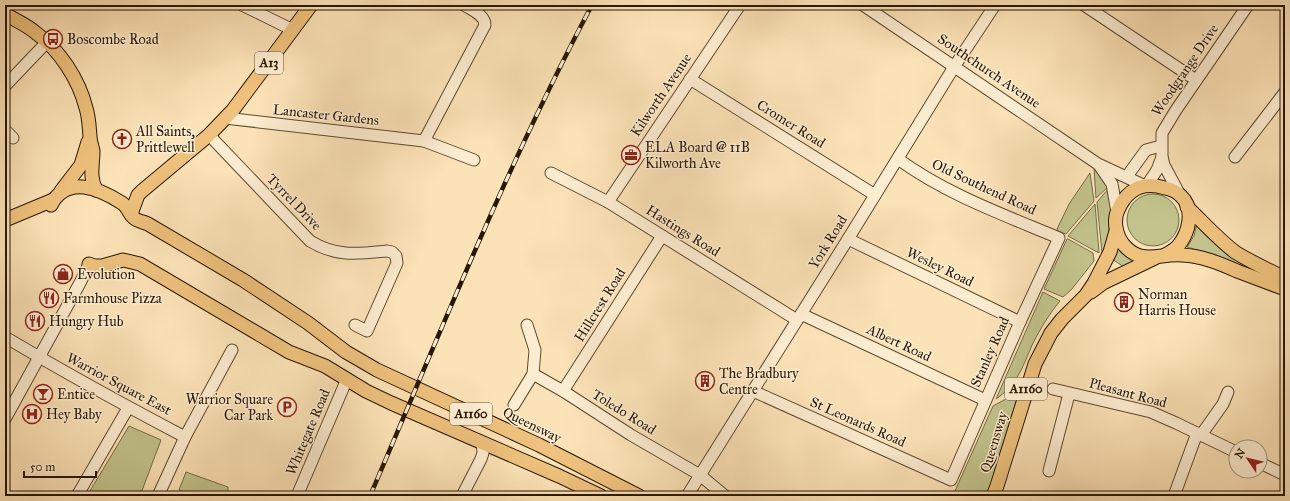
<svg xmlns="http://www.w3.org/2000/svg" width="1290" height="501" font-family="'IM FELL Great Primer',serif">
	<rect width="100%" height="100%" fill="#fce3b7"/>
	<filter id="stains"><feTurbulence type="fractalNoise" baseFrequency=".005" numOctaves="4"/><feColorMatrix values="0 0 0 0 .2 0 0 0 0 .09 0 0 0 0 .02 0 0 0 .5 -.17"/></filter>
	<radialGradient id="worn" r=".72"><stop offset=".6" stop-color="#630" stop-opacity="0"/><stop offset="1" stop-color="#630" stop-opacity=".3"/></radialGradient>
	<g fill="#c2c38c" stroke="#756d47">
		<path d="M1094,168L1103,176L1109,186L1096,198Z"/>
		<path d="M1090,173L1094,201L1066,234L1058,231L1057,229L1069,204Z"/>
		<path d="M1109,188C1114,209 1109,233 1104,254L1102,253L1097,202Z"/>
		<circle cx="1153" cy="220" r="26"/>
		<path d="M1095,204L1099,252V253L1068,236Z"/>
		<path d="M1197,223L1254,269V271L1211,254L1187,247L1194,236Z"/>
		<path d="M1067,239H1068L1093,253L1094,261L1071,290L1063,297L1044,289Z"/>
		<path d="M1119,246L1139,261L1123,268L1121,265L1112,259Z"/>
		<path d="M1043,292L1060,301C1049,314 1041,328 1033,343C1023,366 1018,384 996,399Z"/>
		<path d="M1019,392L991,486L986,496H952L955,491L993,406Z"/>
		<path d="M129,426L161,440L140,496H87Z"/>
		<path d="M186,472L228,487V496H195L179,490Z"/>
	</g>
	<g fill="none" stroke-linecap="round" stroke-linejoin="round">
		<defs>
			<g id="minor">
				<path d="M242,5L293,30"/>
				<path d="M863,5L1098,164L1143,185"/>
				<path d="M1084,5L1196,80"/>
				<path d="M690,79L875,195"/>
				<path d="M5,86L47,42"/>
				<path d="M225,118L424,141L485,25C485,15 472,10 464,5"/>
				<path d="M5,130L13,138"/>
				<path d="M209,135L310,241C336,257 357,254 387,251L392,252L396,256L397,263L367,331L355,325"/>
				<path d="M424,141L474,160"/>
				<path d="M1235,157L1285,92"/>
				<path d="M1099,165L1112,184L1117,212"/>
				<path d="M1130,172L1146,150L1161,146"/>
				<path d="M551,173L608,202L797,320"/>
				<path d="M1147,185L1157,170L1162,157"/>
				<path d="M1180,195L1164,165L1162,157V133L1176,110L1248,5"/>
				<path d="M608,202L740,5"/>
				<path d="M848,239L1020,322"/>
				<path d="M801,314L985,400"/>
				<path d="M5,337C64,372 124,405 185,437"/>
				<path d="M533,374L563,391L631,435L700,475L725,496"/>
				<path d="M1053,389L1151,412L1176,423L1236,452"/>
				<path d="M563,391L662,236"/>
				<path d="M753,391L951,480L1020,322L1059,238C1004,215 946,194 898,159"/>
				<path d="M514,405L533,374L535,350L527,325"/>
				<path d="M5,419L81,281L89,264"/>
				<path d="M1201,435L1223,404L1228,392"/>
				<path d="M1260,463L1285,475"/>
				<path d="M1049,471L1069,394"/>
				<path d="M77,496L128,408"/>
				<path d="M158,496L185,437L232,350"/>
				<path d="M297,496L347,379"/>
				<path d="M462,496L481,459L483,453L482,442"/>
				<path d="M687,496L848,239L954,67L995,5"/>
				<path d="M1174,496L1197,433"/>
			</g>
			<g id="major">
				<path d="M5,14C15,20 27,25 36,33C60,50 79,80 86,108C89,117 89,126 90,136C90,141 92,146 93,151C93,164 89,177 96,190"/>
				<path d="M61,191L81,165L88,142"/>
				<path d="M51,205C67,174 100,189 122,203C128,207 129,214 134,218C137,221 144,222 148,224L243,280L308,323L346,352L377,370L539,445L639,496"/>
				<path d="M1187,207C1203,222 1218,239 1235,252C1251,262 1268,270 1285,278"/>
				<path d="M131,214L138,195L142,191L209,135L233,110L311,5"/>
				<path d="M5,220L53,200"/>
				<path d="M1163,256C1169,253 1174,250 1178,246C1189,233 1195,209 1181,196C1177,192 1170,189 1165,188C1144,181 1127,189 1118,210C1113,220 1116,235 1123,244C1141,266 1159,253 1182,255C1202,256 1219,263 1237,271C1253,277 1269,283 1285,289"/>
				<path d="M89,264L95,266H102L123,260L140,264L289,352L325,366L366,391L391,403L559,476L601,496"/>
				<path d="M1091,292L1103,283L1155,258"/>
				<path d="M993,496L997,486L1035,364L1051,333L1062,319L1086,295L1094,283L1110,252L1116,231"/>
			</g>
		</defs>
		<use href="#minor" stroke="#5d4a2f" stroke-width="13"/>
		<use href="#major" stroke="#281702" stroke-width="15"/>
		<use href="#minor" stroke="#fdedd0" stroke-width="11"/>
		<use href="#major" stroke="#eec27c" stroke-width="13"/>
		<defs>
			<path id="rail" d="M370,496C441,331 508,163 592,5"/>
		</defs>
		<use href="#rail" stroke="#281702" stroke-width="4.5"/>
		<use href="#rail" stroke="#fdedd0" stroke-width="3" stroke-dasharray="9" stroke-linecap="butt"/>
	</g>
	<defs>
		<symbol id="bus-ring" viewBox="-11 -11 22 22"><circle r="9.5" fill="#fdedd0" stroke="#8f2418" stroke-width="1.5"/><path d="M-5-6H5V4H4V6H2V4H-2V6H-4V4H-5ZM-3.5-4V0h7V-4ZM-3.5 1.2v1.5H-2V1.2ZM2 1.2v1.5H3.5V1.2Z" fill="#8f2418"/></symbol>
		<symbol id="church-ring" viewBox="-11 -11 22 22"><circle r="9.5" fill="#fdedd0" stroke="#8f2418" stroke-width="1.5"/><path d="M-1.2-6h2.4v3.5h3.3v2.4h-3.3V6h-2.4V-.1h-3.3v-2.4h3.3Z" fill="#8f2418"/></symbol>
		<symbol id="office-ring" viewBox="-11 -11 22 22"><circle r="9.5" fill="#fdedd0" stroke="#8f2418" stroke-width="1.5"/><path d="M-6-3h4V-5.5h4V-3h4V5H-6ZM-1-4.5V-3h2v-1.5ZM-6 0V1H6V0Z" fill="#8f2418"/></symbol>
		<symbol id="shop-ring" viewBox="-11 -11 22 22"><circle r="9.5" fill="#fdedd0" stroke="#8f2418" stroke-width="1.5"/><path d="M-5-2.5h2.3a2.7 3.5 0 0 1 5.4 0H5L5.5 6h-11ZM-1.5-2.5h3a1.5 2.3 0 0 0-3 0Z" fill="#8f2418"/></symbol>
		<symbol id="restaurant-ring" viewBox="-11 -11 22 22"><circle r="9.5" fill="#fdedd0" stroke="#8f2418" stroke-width="1.5"/><path d="M-5-6h1v4h1v-4h1v4h1v-4h1v5L-1.5 .5V6h-2V.5L-5-1ZM5-6V6H3V1.5H1.5Q1.5-4 5-6Z" fill="#8f2418"/></symbol>
		<symbol id="building-ring" viewBox="-11 -11 22 22"><circle r="9.5" fill="#fdedd0" stroke="#8f2418" stroke-width="1.5"/><path d="M-4-6H4V6H1V3H-1V6H-4ZM-2.5-4.3h1.7v1.8h-1.7ZM.8-4.3h1.7v1.8H.8ZM-2.5-1h1.7V.8h-1.7ZM.8-1h1.7V.8H.8Z" fill="#8f2418"/></symbol>
		<symbol id="bar-ring" viewBox="-11 -11 22 22"><circle r="9.5" fill="#fdedd0" stroke="#8f2418" stroke-width="1.5"/><path d="M-6-5H6L.8 .8V4.5H3.5V6h-7V4.5H-.8V.8Z" fill="#8f2418"/></symbol>
		<symbol id="parking-ring" viewBox="-11 -11 22 22"><circle r="9.5" fill="#fdedd0" stroke="#8f2418" stroke-width="1.5"/><path d="M-3.5-5.5H1a3.5 3.5 0 0 1 0 7H-1V5.5H-3.5ZM-1-3.4V-.6H.8a1.4 1.4 0 0 0 0-2.8Z" fill="#8f2418"/></symbol>
		<symbol id="hospital-ring" viewBox="-11 -11 22 22"><circle r="9.5" fill="#fdedd0" stroke="#8f2418" stroke-width="1.5"/><path d="M-5-5h3v3.5h4V-5h3V5h-3V1.5h-4V5h-3Z" fill="#8f2418"/></symbol>
	</defs>
	<g fill-rule="evenodd">
		<use href="#bus-ring" x="42" y="28" width="22" height="22"/>
		<use href="#church-ring" x="111" y="128" width="22" height="22"/>
		<use href="#office-ring" x="620" y="144" width="22" height="22"/>
		<use href="#shop-ring" x="52" y="263" width="22" height="22"/>
		<use href="#restaurant-ring" x="38" y="287" width="22" height="22"/>
		<use href="#building-ring" x="1113" y="291" width="22" height="22"/>
		<use href="#restaurant-ring" x="24" y="310" width="22" height="22"/>
		<use href="#building-ring" x="694" y="370" width="22" height="22"/>
		<use href="#bar-ring" x="32" y="383" width="22" height="22"/>
		<use href="#parking-ring" x="276" y="396" width="22" height="22"/>
		<use href="#hospital-ring" x="21" y="403" width="22" height="22"/>
	</g>
	<g text-anchor="middle" dominant-baseline="central" stroke-width="3" stroke-linejoin="round" paint-order="stroke">
		<g fill="#fdedd0" stroke="#685740" stroke-width="1">
			<rect x="255" y="52" width="28" height="22" rx="3"/>
			<rect x="1005" y="378" width="42" height="22" rx="3"/>
			<rect x="450" y="403" width="42" height="22" rx="3"/>
		</g>
		<g font-size="13" font-weight="bold" fill="#281702">
			<text x="269" y="63">A13</text>
			<text x="1026" y="389">A1160</text>
			<text x="471" y="414">A1160</text>
		</g>
		<g font-size="14" fill="#281702" stroke="#fdedd0" text-anchor="start">
			<text x="67" y="39">Boscombe Road</text>
			<text x="136" y="131">All Saints,<tspan x="136" dy="16">Prittlewell</tspan></text>
			<text x="645" y="147">ELA Board @ 11B<tspan x="645" dy="16">Kilworth Ave</tspan></text>
			<text x="77" y="274">Evolution</text>
			<text x="1138" y="294">Norman<tspan x="1138" dy="16">Harris House</tspan></text>
			<text x="63" y="298">Farmhouse Pizza</text>
			<text x="49" y="321">Hungry Hub</text>
			<text x="719" y="373">The Bradbury<tspan x="719" dy="16">Centre</tspan></text>
			<text x="57" y="394">Entice</text>
			<text x="273" y="399" text-anchor="end">Warrior Square<tspan x="273" dy="16">Car Park</tspan></text>
			<text x="46" y="414">Hey Baby</text>
		</g>
		<g font-size="14" fill="#281702" stroke="#fdedd0">
			<text transform="translate(1185 70) rotate(-56)">Woodgrange Drive</text>
			<text transform="translate(989 71) rotate(34)">Southchurch Avenue</text>
			<text transform="translate(661 95) rotate(-56)">Kilworth Avenue</text>
			<text transform="translate(326 115) rotate(6)">Lancaster Gardens</text>
			<text transform="translate(791 124) rotate(32)">Cromer Road</text>
			<text transform="translate(984 187) rotate(25)">Old Southend Road</text>
			<text transform="translate(294 202) rotate(46)">Tyrrel Drive</text>
			<text transform="translate(683 231) rotate(32)">Hastings Road</text>
			<text transform="translate(828 242) rotate(-58)">York Road</text>
			<text transform="translate(940 267) rotate(26)">Wesley Road</text>
			<text transform="translate(600 305) rotate(-58)">Hillcrest Road</text>
			<text transform="translate(899 343) rotate(25)">Albert Road</text>
			<text transform="translate(990 352) rotate(-66)">Stanley Road</text>
			<text transform="translate(119 384) rotate(28)">Warrior Square East</text>
			<text transform="translate(1128 393) rotate(15)">Pleasant Road</text>
			<text transform="translate(624 412) rotate(32)">Toledo Road</text>
			<text transform="translate(858 422) rotate(24)">St Leonards Road</text>
			<text transform="translate(532 425) rotate(26)">Queensway</text>
			<text transform="translate(308 432) rotate(-67)">Whitegate Road</text>
			<text transform="translate(994 442) rotate(-73)">Queensway</text>
		</g>
	</g>
	<rect width="1290" height="501" fill="none" stroke="#fce3b7" stroke-width="20"/>
	<rect x="6" y="6" width="1278" height="489" fill="none" stroke="#281702" stroke-width="2"/>
	<rect x="10" y="10" width="1270" height="481" fill="none" stroke="#281702"/>
	<g transform="translate(1248 459) rotate(305)"><circle r="19" fill="#fdedd0" stroke="#a8977e"/>
	<path d="M0-3L7 15L0 10L-7 15Z" fill="#8f2418"/>
	<text y="-6" font-size="11" font-weight="bold" text-anchor="middle" fill="#281702">N</text>
	</g>
	<path d="M24 471v6h72v-6" fill="none" stroke="#281702" stroke-width="2"/>
	<text x="30" y="471" font-size="12" fill="#281702" stroke="#fdedd0" stroke-width="3" paint-order="stroke">50 m</text>
	<rect width="100%" height="100%" filter="url(#stains)"/>
	<rect width="100%" height="100%" fill="url(#worn)"/>
</svg>
